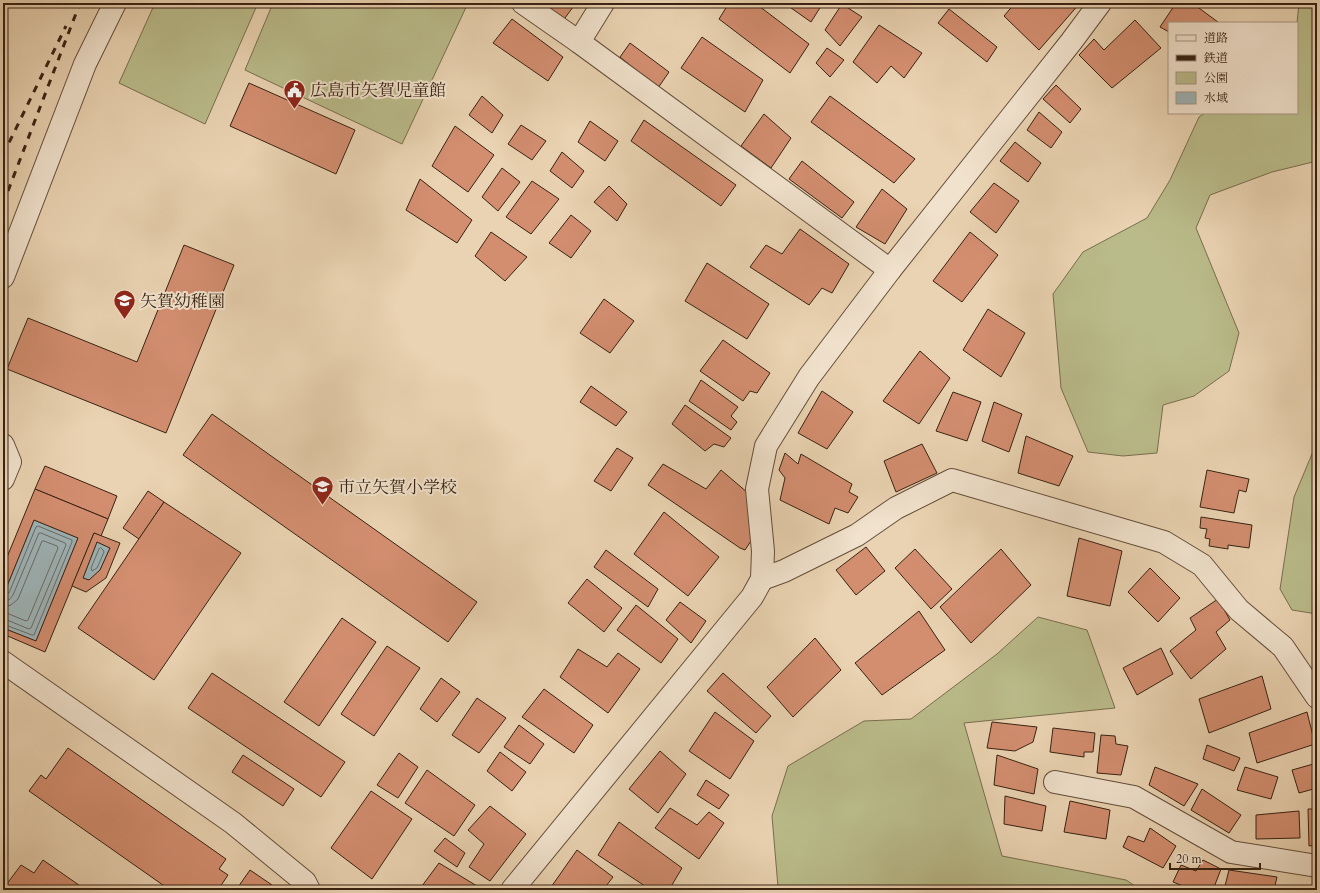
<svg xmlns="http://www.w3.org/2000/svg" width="1320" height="893" font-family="Cardo,'Noto Serif JP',serif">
	<rect width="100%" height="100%" fill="#ead3b2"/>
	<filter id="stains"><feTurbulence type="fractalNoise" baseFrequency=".005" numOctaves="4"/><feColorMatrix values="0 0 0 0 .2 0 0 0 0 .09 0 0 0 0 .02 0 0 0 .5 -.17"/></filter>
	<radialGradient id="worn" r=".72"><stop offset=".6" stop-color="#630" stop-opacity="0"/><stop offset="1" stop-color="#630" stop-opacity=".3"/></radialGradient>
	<g fill="#babb8a" stroke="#796e4e">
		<path d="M155,3H258L205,124L119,83Z"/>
		<path d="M273,3H468L402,144L245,70Z"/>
		<path d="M1299,3H1317V161L1272,172L1210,195L1196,228L1239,333L1229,371L1194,396L1163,405L1157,453L1123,456L1088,452L1061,388L1053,294L1083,252L1147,218L1170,180L1199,117L1205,113H1297V23Z"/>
		<path d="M1317,442V614L1292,610L1280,589L1294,497Z"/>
		<path d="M1038,617L1087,630L1115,708L964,723L1002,856L1126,880L1141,890H780L778,887L772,816L788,766L864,721L911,719L997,654Z"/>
	</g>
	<g fill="#9eb4b8" stroke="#757a76">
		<path d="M34,520L78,538L36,641L3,628V596Z"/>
		<path d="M97,542L110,548L100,570L89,580L83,578Z"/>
	</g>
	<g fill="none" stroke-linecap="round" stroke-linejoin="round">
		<g stroke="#6b6b65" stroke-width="1">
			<path d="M101,548L103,550L104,552L97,568L92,571L91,568L99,549Z"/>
			<path d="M3,601L9,600L13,595L39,533H41L65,543L66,545L31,628L29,629L7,620L3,619"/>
			<path d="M3,607L11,605L18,599L42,541H44L57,546L58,548L28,620L26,621L9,614L3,613"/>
			<path d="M3,624L32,635H34L72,542V540L38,526L36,527L9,593L4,596"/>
		</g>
	</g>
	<g fill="#d38e70" stroke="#382212" fill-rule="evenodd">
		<path d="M544,3H576L562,22L540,7Z"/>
		<path d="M729,3H755L809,44L790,73L719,19Z"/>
		<path d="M784,3H823L811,22Z"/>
		<path d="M1015,3H1080L1039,50L1004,16Z"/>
		<path d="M1176,3H1192L1218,22L1217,23H1169V32L1160,27Z"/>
		<path d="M842,4L862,17L840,46L825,30Z"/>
		<path d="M949,9L997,47L987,62L938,23Z"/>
		<path d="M512,19L563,57L548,81L493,43Z"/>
		<path d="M1135,20L1161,48L1112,88L1079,55L1094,39L1104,50Z"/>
		<path d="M879,25L922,53L904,78L891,66L877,83L853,62Z"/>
		<path d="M702,37L763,80L745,112L681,68Z"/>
		<path d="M630,43L669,72L658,88L620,57Z"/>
		<path d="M827,48L844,60L830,77L816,63Z"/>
		<path d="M249,83L355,130L336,174L230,126Z"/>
		<path d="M1056,85L1081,109L1070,123L1043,99Z"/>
		<path d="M482,96L503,115L492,133L469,115Z"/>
		<path d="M830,96L915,159L894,183L811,122Z"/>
		<path d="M1039,112L1062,132L1051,148L1027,130Z"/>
		<path d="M764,114L791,138L771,168L741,146Z"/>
		<path d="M644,120L736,185L721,206L631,141Z"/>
		<path d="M590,121L618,141L605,161L578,142Z"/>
		<path d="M521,125L546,141L532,160L508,144Z"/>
		<path d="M455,126L494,155L468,192L432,166Z"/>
		<path d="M1015,142L1041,163L1028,182L1000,161Z"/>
		<path d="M562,152L584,171L572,188L550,171Z"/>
		<path d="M802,161L854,202L842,218L789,179Z"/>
		<path d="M502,168L520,182L498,211L482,197Z"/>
		<path d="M420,179L472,220L457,243L406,210Z"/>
		<path d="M532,181L559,199L531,234L506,217Z"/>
		<path d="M994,183L1019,201L996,233L970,212Z"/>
		<path d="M609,186L627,204L617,221L594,202Z"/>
		<path d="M882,189L907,209L885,244L856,227Z"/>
		<path d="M571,215L591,231L571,258L549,243Z"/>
		<path d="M800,229L849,264L832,293L822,288L809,305L750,267L766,245L782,254Z"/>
		<path d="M491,232L527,257L505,281L475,256Z"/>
		<path d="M970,232L998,255L962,302L933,281Z"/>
		<path d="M184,245L234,265L166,433L7,369L28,318L137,362Z"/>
		<path d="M707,263L769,304L747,339L685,301Z"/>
		<path d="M604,299L634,321L610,353L580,333Z"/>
		<path d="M988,309L1025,333L1001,377L963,350Z"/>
		<path d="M723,340L770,373L757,393L750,391L743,401L700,371Z"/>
		<path d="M920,351L950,378L919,424L883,401Z"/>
		<path d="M701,380L738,407L731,416L737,422L731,430L689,401Z"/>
		<path d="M591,386L627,412L616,426L580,402Z"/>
		<path d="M822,391L853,412L827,449L798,433Z"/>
		<path d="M953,392L981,402L967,441L936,431Z"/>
		<path d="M994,402L1022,414L1009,452L982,441Z"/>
		<path d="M685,405L731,438L724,447L714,444L705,451L672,424Z"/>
		<path d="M212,414L477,602L448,642L183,455Z"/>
		<path d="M1026,436L1073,456L1059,486L1018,473Z"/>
		<path d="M922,444L937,473L896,492L884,461Z"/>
		<path d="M617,448L633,458L611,491L594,481Z"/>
		<path d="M785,453L798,464L801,454L852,484L849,492L858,497L848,513L835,508L829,524L780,500L785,478L779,470Z"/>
		<path d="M663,464L706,489L721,470L748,493L753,538L745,550L740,548L648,485Z"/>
		<path d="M45,466L117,496L108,519L35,489Z"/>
		<path d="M1207,470L1249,479L1246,492L1239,490L1234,513L1200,507Z"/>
		<path d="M35,489L108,519L101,536L94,533L45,652L3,634V628L36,641L78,538L34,520L3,596V567Z"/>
		<path d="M148,491L164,502L139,539L123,528Z"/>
		<path d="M164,502L241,553L154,680L78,628Z"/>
		<path d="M664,512L719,557L688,596L634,554Z"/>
		<path d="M1201,517L1252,525L1249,548L1228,545V549L1209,546L1210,539L1205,538L1207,529L1200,528Z"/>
		<path d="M94,533L120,543L106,578L86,592L72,586ZM97,542L110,548L100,570L89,580L83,578Z"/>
		<path d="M1079,538L1122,551L1110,606L1067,596Z"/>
		<path d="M866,547L885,571L856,595L836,570Z"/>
		<path d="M915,549L952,589L931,609L895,568Z"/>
		<path d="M1001,549L1031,585L971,643L940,607Z"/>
		<path d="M606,550L658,589L648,607L594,567Z"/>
		<path d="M1150,568L1180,598L1158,622L1128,592Z"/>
		<path d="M587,579L622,608L604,632L568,603Z"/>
		<path d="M1218,599L1230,620L1216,632L1226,649L1191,679L1170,651L1196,630L1190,618Z"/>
		<path d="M680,602L706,621L691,643L666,620Z"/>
		<path d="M636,605L678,639L661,663L617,630Z"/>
		<path d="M919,611L945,650L882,695L855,663Z"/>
		<path d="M342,618L376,642L319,726L284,702Z"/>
		<path d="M815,638L841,670L793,717L767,687Z"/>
		<path d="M387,646L420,668L374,736L341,714Z"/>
		<path d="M1161,648L1173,674L1137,695L1123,668Z"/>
		<path d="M578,649L607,667L618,653L640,669L608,713L560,677Z"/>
		<path d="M212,673L345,762L321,797L188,708Z"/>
		<path d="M723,673L771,716L756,733L707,691Z"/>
		<path d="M1262,676L1271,709L1209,733L1199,699Z"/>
		<path d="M441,678L460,692L437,722L420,709Z"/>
		<path d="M544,689L593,725L574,753L522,717Z"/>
		<path d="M477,698L506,718L479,753L452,735Z"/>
		<path d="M715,712L754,741L730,779L689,751Z"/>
		<path d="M1307,712L1315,744L1257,763L1249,733Z"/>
		<path d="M992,722L1037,727L1033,742L1015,751L987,748Z"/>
		<path d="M519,725L544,744L530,764L504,747Z"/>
		<path d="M1053,728L1095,733L1093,752H1084V757L1050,752Z"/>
		<path d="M1101,735L1115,736L1116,744L1128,746L1121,775L1097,773Z"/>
		<path d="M1207,745L1240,758L1234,771L1203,759Z"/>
		<path d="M68,748L226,859L219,869L228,875L218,890H170L29,791L41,775L46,779Z"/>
		<path d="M660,751L686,774L658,813L629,789Z"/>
		<path d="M500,752L526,772L512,791L487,771Z"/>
		<path d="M399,753L418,767L398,798L377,785Z"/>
		<path d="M243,755L294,789L283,806L232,772Z"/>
		<path d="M997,755L1038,769L1034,794L994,785Z"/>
		<path d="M1317,763V788L1299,793L1292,770Z"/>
		<path d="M1155,767L1198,784L1184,806L1149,785Z"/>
		<path d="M1245,767L1278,777L1271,799L1237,790Z"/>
		<path d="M427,770L475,805L454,836L405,803Z"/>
		<path d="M706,780L729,795L719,809L697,795Z"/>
		<path d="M1202,789L1241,815L1229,833L1191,810Z"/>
		<path d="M371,791L412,819L372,879L331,848Z"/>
		<path d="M1005,796L1046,806L1042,831L1004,824Z"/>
		<path d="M1070,801L1110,810L1106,839L1064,832Z"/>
		<path d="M490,806L526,834L490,881L469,867L484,844L468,830Z"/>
		<path d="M670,808L697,825L709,812L724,823L699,859L655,828Z"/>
		<path d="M1308,809H1317V845L1309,846Z"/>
		<path d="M1299,811L1300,838L1256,839V815Z"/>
		<path d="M619,822L682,868L669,890H651L598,855Z"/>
		<path d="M1150,828L1176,846L1163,868L1123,847L1128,836L1144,842Z"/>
		<path d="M445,838L465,853L457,867L434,851Z"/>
		<path d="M577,850L613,877L603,890H549Z"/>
		<path d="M43,860L86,890H14L6,885L21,865L34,873Z"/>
		<path d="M1203,860L1221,869L1213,890H1193L1173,882L1181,865L1196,871Z"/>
		<path d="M439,863L477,886L474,890H419Z"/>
		<path d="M250,870L272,885L269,890H236Z"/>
		<path d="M1229,870L1277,877L1274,890H1267L1259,888L1254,890H1224Z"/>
	</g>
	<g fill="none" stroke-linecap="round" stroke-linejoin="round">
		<defs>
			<g id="minor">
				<path d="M523,3L579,42L890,270"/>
				<path d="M579,42L603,3"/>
				<path d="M3,277L85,64L115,3"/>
				<path d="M3,445L10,462L3,479"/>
				<path d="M762,579L784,571L857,535L896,508L952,480L1164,542L1202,565L1239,610L1283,647L1317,697"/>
				<path d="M3,662L233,823L305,882L309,890"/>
				<path d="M1055,782L1134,797L1231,852L1317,866"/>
				<path d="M512,890L752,597L762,579L763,551L757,489L766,446L809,377L890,270L1071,42L1100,3"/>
			</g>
		</defs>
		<use href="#minor" stroke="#644e3a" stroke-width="24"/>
		<use href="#minor" stroke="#f1e2cd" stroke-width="22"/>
		<g stroke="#382212" stroke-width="3" stroke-dasharray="7 7" stroke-linecap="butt">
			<path d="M3,155L66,26"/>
			<path d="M3,204L80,3"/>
		</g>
	</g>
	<defs>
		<symbol id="civic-pin" viewBox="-11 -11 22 30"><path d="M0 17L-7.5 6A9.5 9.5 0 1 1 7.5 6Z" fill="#8f2418" stroke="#f1e2cd"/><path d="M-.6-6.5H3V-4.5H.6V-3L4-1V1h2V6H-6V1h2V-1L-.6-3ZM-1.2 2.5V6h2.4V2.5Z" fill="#fff"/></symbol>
		<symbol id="school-pin" viewBox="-11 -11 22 30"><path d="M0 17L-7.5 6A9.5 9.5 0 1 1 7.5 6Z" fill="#8f2418" stroke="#f1e2cd"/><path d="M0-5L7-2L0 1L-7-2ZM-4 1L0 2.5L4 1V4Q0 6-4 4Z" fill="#fff"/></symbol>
	</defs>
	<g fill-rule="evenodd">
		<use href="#civic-pin" x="282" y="78" width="25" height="34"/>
		<use href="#school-pin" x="112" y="288" width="25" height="34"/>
		<use href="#school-pin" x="310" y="474" width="25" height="34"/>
	</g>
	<g text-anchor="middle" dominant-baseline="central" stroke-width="4" stroke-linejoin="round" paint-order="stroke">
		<g font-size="17" fill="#382212" stroke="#f1e2cd" text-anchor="start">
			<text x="310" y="90">広島市矢賀児童館</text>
			<text x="140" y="301">矢賀幼稚園</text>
			<text x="338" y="487">市立矢賀小学校</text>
		</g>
	</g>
	<rect width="1320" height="893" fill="none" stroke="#ead3b2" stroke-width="16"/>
	<rect x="4" y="4" width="1312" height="885" fill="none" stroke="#382212" stroke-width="2"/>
	<rect x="8" y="8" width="1304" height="877" fill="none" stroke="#382212"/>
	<rect x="1168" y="22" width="130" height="92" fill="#f1e2cd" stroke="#a79582"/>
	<rect x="1176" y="35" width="20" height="6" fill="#f1e2cd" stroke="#a79582"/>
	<text x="1204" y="42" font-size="12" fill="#382212">道路</text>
	<rect x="1176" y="55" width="20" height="6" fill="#382212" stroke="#a79582"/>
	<text x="1204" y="62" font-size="12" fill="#382212">鉄道</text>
	<rect x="1176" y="72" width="20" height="12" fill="#babb8a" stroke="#a79582"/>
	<text x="1204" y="82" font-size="12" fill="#382212">公園</text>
	<rect x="1176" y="92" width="20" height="12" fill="#9eb4b8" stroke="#a79582"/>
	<text x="1204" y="102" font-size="12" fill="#382212">水域</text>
	<path d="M1170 863v6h90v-6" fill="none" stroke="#382212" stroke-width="2"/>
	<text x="1176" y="863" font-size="12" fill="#382212" stroke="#f1e2cd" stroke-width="3" paint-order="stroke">20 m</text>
	<rect width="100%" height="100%" filter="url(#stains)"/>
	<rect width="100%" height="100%" fill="url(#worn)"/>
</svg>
